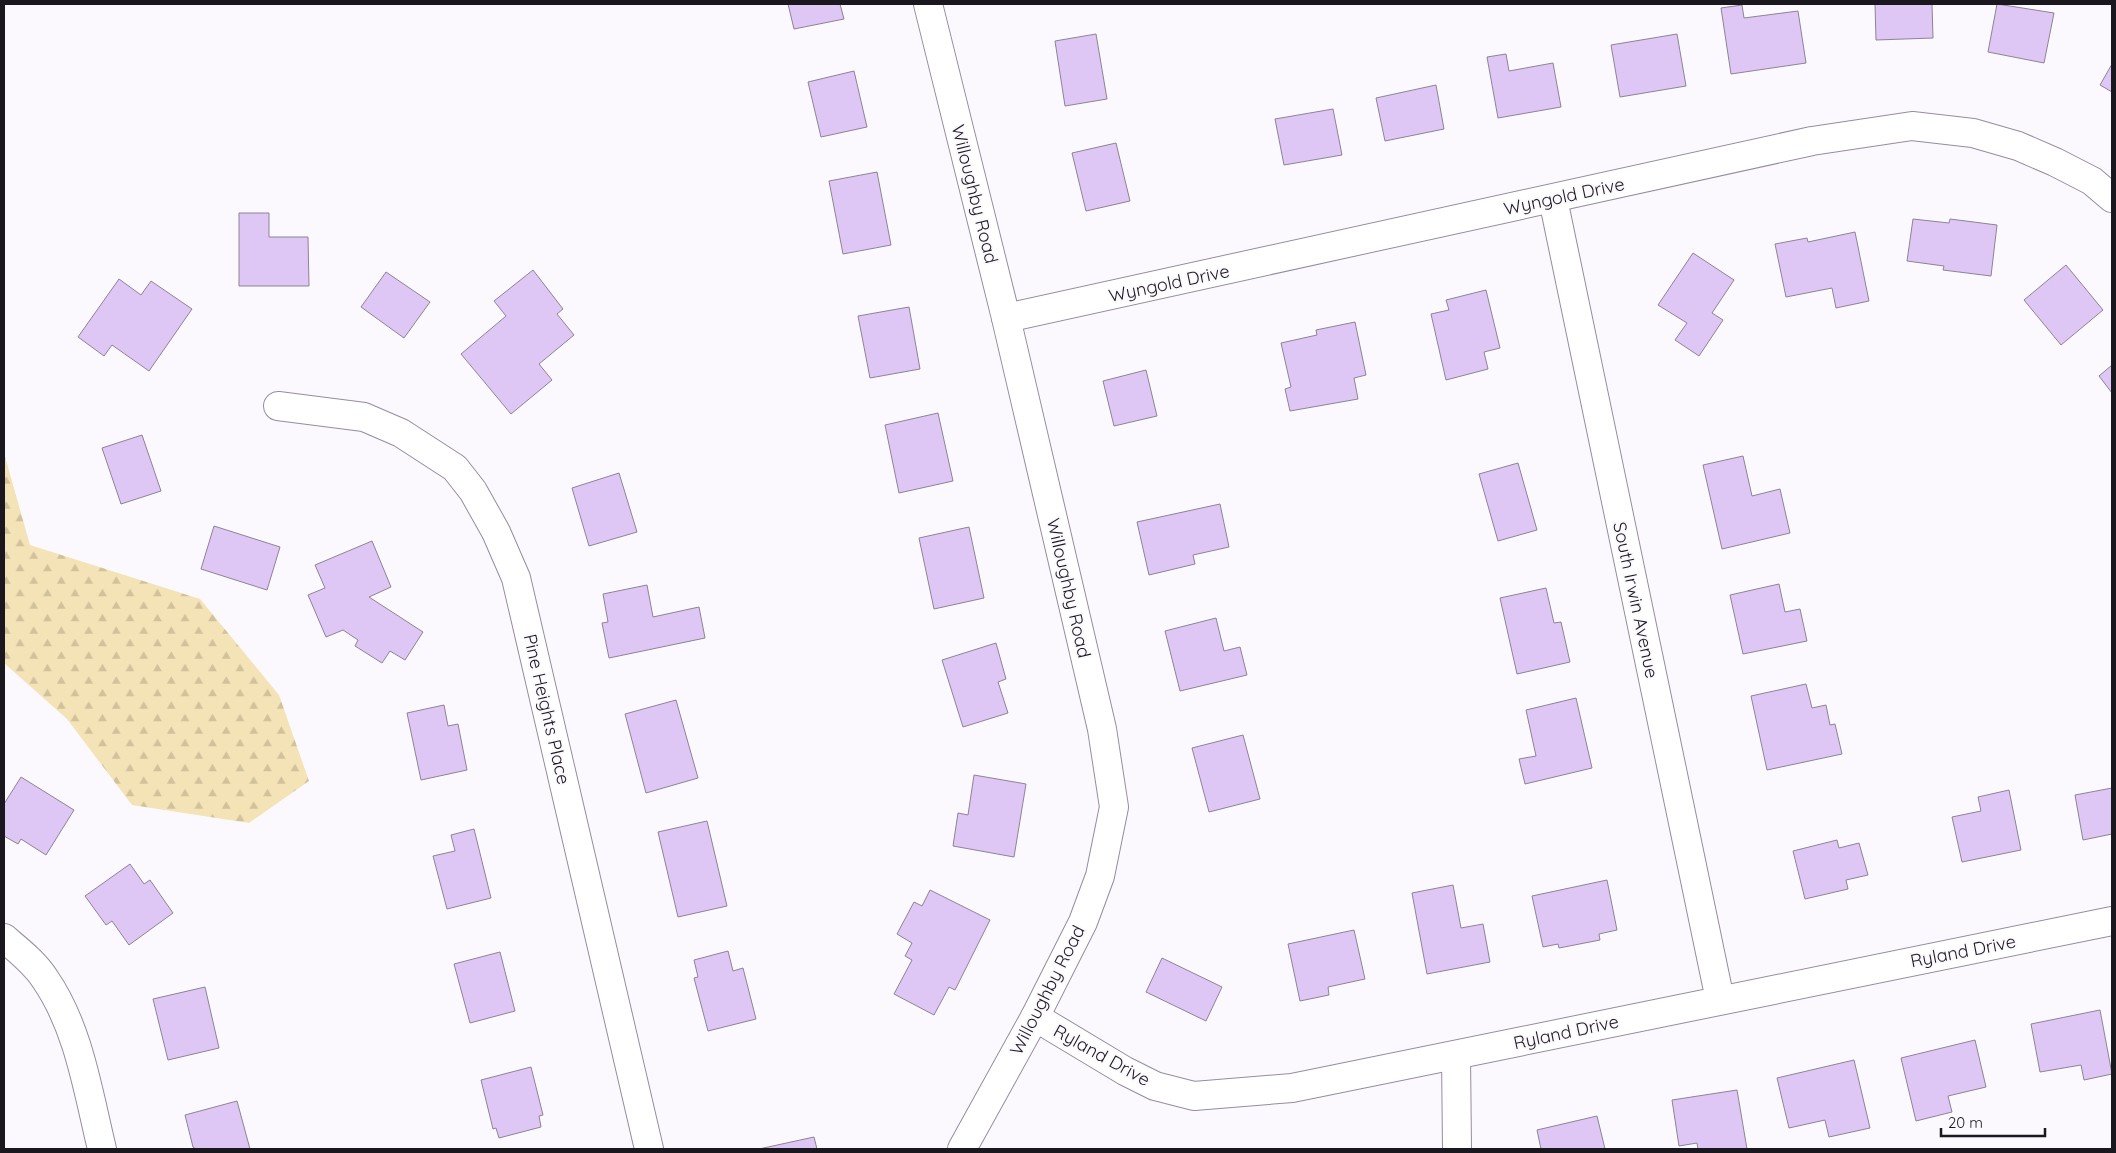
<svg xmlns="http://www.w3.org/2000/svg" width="2116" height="1153" font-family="Quicksand,sans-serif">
	<defs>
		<pattern id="forest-firs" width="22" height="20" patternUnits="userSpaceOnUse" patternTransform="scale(1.25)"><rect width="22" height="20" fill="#f4e3b6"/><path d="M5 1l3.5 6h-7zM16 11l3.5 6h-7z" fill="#d1c29c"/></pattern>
	</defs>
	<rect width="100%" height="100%" fill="#fbf9fd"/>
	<path fill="url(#forest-firs)" d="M4,453L30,545L200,599L279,695L309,781L249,823L132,805L67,719L4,663Z"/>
	<g fill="#dfc7f5" stroke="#8d8396">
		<path d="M788,4H840L844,19L794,29Z"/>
		<path d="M1875,4H1932L1933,38L1876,40Z"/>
		<path d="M1997,4L2054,13L2044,63L1988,52Z"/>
		<path d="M1742,5L1744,18L1798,11L1806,63L1731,74L1721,8Z"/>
		<path d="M1096,34L1107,99L1065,106L1055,41Z"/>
		<path d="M1677,34L1686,86L1620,97L1611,45Z"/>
		<path d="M1506,54L1509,71L1553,63L1561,107L1498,118L1487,57Z"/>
		<path d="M2112,64V92L2100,85Z"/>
		<path d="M854,71L867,127L821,137L808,82Z"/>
		<path d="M1436,85L1444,129L1385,141L1376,98Z"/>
		<path d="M1333,109L1342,155L1284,165L1275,119Z"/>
		<path d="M1116,143L1130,201L1086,211L1072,153Z"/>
		<path d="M877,172L891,245L843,254L829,181Z"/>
		<path d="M239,213H269V237H308L309,286H239Z"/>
		<path d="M1913,219L1949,223L1950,219L1997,225L1991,276L1943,270L1944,266L1907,261Z"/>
		<path d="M1855,232L1869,301L1836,308L1832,288L1786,297L1775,244L1807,238L1808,242Z"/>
		<path d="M1693,253L1734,280L1712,313L1723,320L1699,356L1675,340L1687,323L1658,305Z"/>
		<path d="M2066,265L2103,310L2061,345L2024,300Z"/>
		<path d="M533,270L563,309L557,314L574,335L539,364L552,380L511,414L461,354L506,316L494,301Z"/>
		<path d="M386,272L430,302L404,338L361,307Z"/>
		<path d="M119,279L141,295L151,281L192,309L149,371L112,345L104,356L78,337Z"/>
		<path d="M1486,290L1500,348L1484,352L1488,369L1446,380L1431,314L1449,310L1446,300Z"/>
		<path d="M909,307L920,369L870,378L858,316Z"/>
		<path d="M1355,322L1366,375L1354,378L1358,399L1290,411L1285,389L1291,387L1281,343L1317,335L1316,330Z"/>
		<path d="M2112,365V393L2099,376Z"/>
		<path d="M1146,370L1157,416L1114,426L1103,381Z"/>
		<path d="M938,413L953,481L899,493L885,425Z"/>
		<path d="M142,435L161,491L121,504L102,448Z"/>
		<path d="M1743,456L1752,496L1780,489L1790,533L1722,549L1703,465Z"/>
		<path d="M1518,463L1537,530L1498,541L1479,474Z"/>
		<path d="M619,473L637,532L589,546L572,488Z"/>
		<path d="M1220,504L1229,547L1193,555L1195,564L1149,575L1137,522Z"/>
		<path d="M214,526L280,547L267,590L201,569Z"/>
		<path d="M969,527L984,598L934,609L919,538Z"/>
		<path d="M372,541L391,587L369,597L423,632L405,660L390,651L382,663L355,646L358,640L343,630L326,637L308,595L325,588L315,565Z"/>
		<path d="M1779,584L1785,612L1800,609L1807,641L1743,654L1730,595Z"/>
		<path d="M647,585L653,617L699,607L705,638L609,658L602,623L608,622L603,594Z"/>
		<path d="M1546,588L1554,623L1561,622L1570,662L1517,674L1500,598Z"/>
		<path d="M1216,618L1224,651L1240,647L1247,675L1180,691L1165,631Z"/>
		<path d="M996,643L1006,679L998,682L1008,713L963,727L942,660Z"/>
		<path d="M1806,684L1812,708L1826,705L1830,725L1835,724L1842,754L1767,770L1751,696Z"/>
		<path d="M1576,698L1592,768L1525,784L1519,759L1536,756L1526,710Z"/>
		<path d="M676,700L698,778L646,793L625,714Z"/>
		<path d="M444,705L448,726L458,724L467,770L421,780L407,713Z"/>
		<path d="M1243,735L1260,799L1209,812L1192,748Z"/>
		<path d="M974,775L1026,784L1014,857L953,846L958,813L968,815Z"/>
		<path d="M21,777L74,810L46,855L21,839L18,844L4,836V804Z"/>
		<path d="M2112,788V834L2083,840L2075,795Z"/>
		<path d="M2009,790L2021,850L1962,862L1952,817L1981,811L1978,797Z"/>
		<path d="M707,821L727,906L678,917L658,832Z"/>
		<path d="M474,829L491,898L447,909L433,856L455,851L451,835Z"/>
		<path d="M1837,840L1839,848L1859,843L1868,875L1846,880L1848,889L1805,899L1793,851Z"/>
		<path d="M130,864L144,884L150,880L173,913L129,945L112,921L106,925L85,896Z"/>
		<path d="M1607,880L1617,930L1599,934L1600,940L1559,948L1558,944L1543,947L1532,896Z"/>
		<path d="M1453,885L1461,928L1483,924L1490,962L1427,974L1412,893Z"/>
		<path d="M930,890L990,920L955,990L949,987L934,1015L894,994L912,960L905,956L912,943L897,934L914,902L922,906Z"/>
		<path d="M1354,930L1365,979L1328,987L1329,995L1300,1001L1288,944Z"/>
		<path d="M728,951L733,971L743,968L756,1019L708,1031L694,978L698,977L694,960Z"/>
		<path d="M500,952L515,1011L470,1023L454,964Z"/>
		<path d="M1162,958L1222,987L1206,1021L1146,992Z"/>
		<path d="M205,987L219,1048L168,1060L153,999Z"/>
		<path d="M2100,1010L2112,1074L2084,1080L2081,1065L2040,1072L2031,1024Z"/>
		<path d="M1975,1040L1986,1087L1948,1096L1952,1112L1916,1121L1901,1058Z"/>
		<path d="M1854,1060L1870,1128L1829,1137L1825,1120L1789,1128L1777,1078Z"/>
		<path d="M531,1067L543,1115L539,1116L541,1127L499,1138L496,1128L493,1129L481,1080Z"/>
		<path d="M1737,1090L1747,1149H1698L1697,1143L1679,1146L1672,1100Z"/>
		<path d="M237,1101L250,1149H196L193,1147L185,1115Z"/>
		<path d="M1597,1116L1605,1149H1541L1537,1130Z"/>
		<path d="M814,1137L817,1149H759Z"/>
	</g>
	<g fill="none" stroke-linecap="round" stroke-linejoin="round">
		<defs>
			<g id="minor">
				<path d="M928,4L1006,318L1102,729L1114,807L1100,876L1083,922L1035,1017L962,1149"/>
				<path d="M1553,199L1720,1000"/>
				<path d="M1006,318L1812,141L1912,126L1973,133L2018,146L2055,162L2092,181L2112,198"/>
				<path d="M278,406L364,417L401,433L455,468L473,491L496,532L516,578L649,1149"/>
				<path d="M4,938C18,950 35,963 45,979C79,1028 88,1092 102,1149"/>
				<path d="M1035,1017L1125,1071L1155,1086L1194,1096L1292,1088L2112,921"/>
				<path d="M1456,1055L1457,1149"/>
			</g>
		</defs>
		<use href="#minor" stroke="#968c9f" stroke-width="30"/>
		<use href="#minor" stroke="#fff" stroke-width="28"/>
	</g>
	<g text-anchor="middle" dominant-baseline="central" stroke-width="4" stroke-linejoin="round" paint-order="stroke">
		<g font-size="18" fill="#1a171e" stroke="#fbf9fd">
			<text transform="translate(975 194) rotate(76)">Willoughby Road</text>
			<text transform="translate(1564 196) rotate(-12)">Wyngold Drive</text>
			<text transform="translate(1169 283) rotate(-12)">Wyngold Drive</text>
			<text transform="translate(1069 588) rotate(77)">Willoughby Road</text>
			<text transform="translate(1636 600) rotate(78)">South Irwin Avenue</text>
			<text transform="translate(547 709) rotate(77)">Pine Heights Place</text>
			<text transform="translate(1963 951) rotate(-11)">Ryland Drive</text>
			<text transform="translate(1047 990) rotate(-63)">Willoughby Road</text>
			<text transform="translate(1566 1032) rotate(-12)">Ryland Drive</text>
			<text transform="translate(1102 1055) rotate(29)">Ryland Drive</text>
		</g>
	</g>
	<rect width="2116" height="1153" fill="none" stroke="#1a171e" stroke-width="10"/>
	<path d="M1941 1128v8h104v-8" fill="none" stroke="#1a171e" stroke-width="2.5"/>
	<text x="1948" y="1128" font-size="15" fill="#1a171e" stroke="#fbf9fd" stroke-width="4" paint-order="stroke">20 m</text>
</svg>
